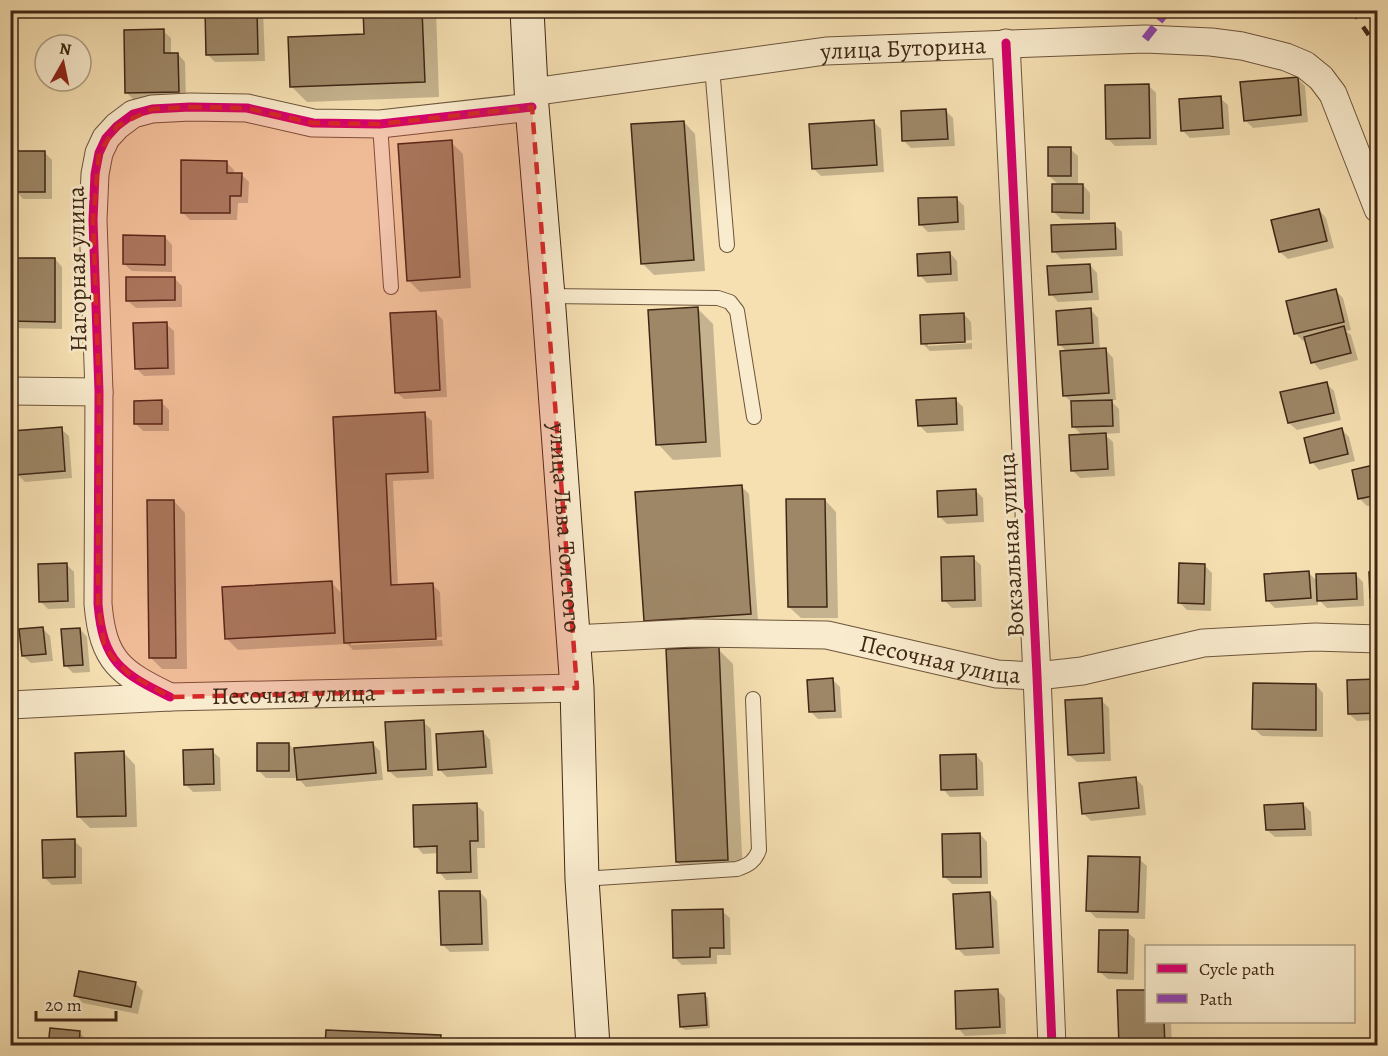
<svg xmlns="http://www.w3.org/2000/svg" width="1388" height="1056" font-family="Alegreya,serif">
	<rect width="100%" height="100%" fill="#f6e0b2"/>
	<filter id="stains"><feTurbulence type="fractalNoise" baseFrequency=".00333" numOctaves="4"/><feColorMatrix values="0 0 0 0 .2 0 0 0 0 .09 0 0 0 0 .02 0 0 0 .5 -.17"/></filter>
	<radialGradient id="worn" r=".72"><stop offset=".6" stop-color="#630" stop-opacity="0"/><stop offset="1" stop-color="#630" stop-opacity=".3"/></radialGradient>
	<g fill="#0003">
		<path d="M207,10H263L265,61L215,62L208,55Z"/>
		<path d="M365,10H436L439,97L307,102L292,87L366,35Z"/>
		<path d="M163,31L171,38V54H178L185,62L186,99L134,100L127,93Z"/>
		<path d="M1297,78L1305,86L1308,122L1253,128L1245,120Z"/>
		<path d="M1149,86L1156,93L1157,145L1115,146L1108,139Z"/>
		<path d="M1220,98L1228,105L1230,135L1190,138L1182,130Z"/>
		<path d="M945,110L953,118L955,146L911,148L904,141Z"/>
		<path d="M873,121L881,129L884,172L821,176L813,168Z"/>
		<path d="M684,122L695,134L705,271L654,275L642,263Z"/>
		<path d="M451,142L463,154L471,288L420,292L408,280Z"/>
		<path d="M1070,149L1078,156V185H1083L1090,193V220L1061,219L1054,212L1059,185L1049,176Z"/>
		<path d="M45,153L52,160V199H23L16,191Z"/>
		<path d="M226,162L234,170V174H241L249,182L248,203H238L237,220H190L182,212Z"/>
		<path d="M956,198L964,206L965,230L928,232L920,224Z"/>
		<path d="M1319,210L1326,218L1334,248L1288,259L1280,252Z"/>
		<path d="M1114,224L1122,232L1123,256L1061,259L1054,251Z"/>
		<path d="M165,237L172,245V272L132,271L124,264Z"/>
		<path d="M950,253L957,261L958,281L927,283L920,275Z"/>
		<path d="M10,259H55L62,267V329L10,328Z"/>
		<path d="M1090,265L1097,273L1099,300L1058,302L1051,294Z"/>
		<path d="M174,278L182,286V307L136,308L128,301Z"/>
		<path d="M1336,291L1343,298L1351,330L1346,331L1351,335L1358,360L1320,370L1313,362L1307,340L1303,341L1295,333Z"/>
		<path d="M697,308L713,324L721,457L673,460L658,444Z"/>
		<path d="M1091,310L1098,318L1100,350H1106L1113,358L1116,400H1110L1119,409L1120,433L1104,434L1113,442L1115,476L1080,478L1072,470L1083,436L1074,427L1072,403L1064,395L1067,352L1059,344Z"/>
		<path d="M435,312L443,320L447,397L404,399L396,392Z"/>
		<path d="M964,314L971,322L972,340L928,343V346L972,343V349L930,351L923,344Z"/>
		<path d="M166,324L174,331L175,375L144,376L136,368Z"/>
		<path d="M1326,383L1334,391L1341,420L1297,430L1289,423Z"/>
		<path d="M955,399L963,407L964,431L927,433L919,425Z"/>
		<path d="M161,402L169,410V431H143L136,424Z"/>
		<path d="M424,414L432,421L434,479L393,481L398,586L432,584L440,592L442,637L351,641V645L442,640L443,646L353,650L347,644L238,650L226,638L332,583L343,595L335,418Z"/>
		<path d="M61,429L69,436L72,478L25,482L17,474Z"/>
		<path d="M1342,430L1349,437L1355,461L1319,470L1312,462Z"/>
		<path d="M1378,466V504L1367,506L1360,499Z"/>
		<path d="M741,486L749,494L758,621L654,628L646,620Z"/>
		<path d="M976,491L983,498L984,522L947,524L940,517Z"/>
		<path d="M825,500L836,512L838,618H801L789,607Z"/>
		<path d="M174,501L185,513L187,669H162L150,657Z"/>
		<path d="M973,558L981,565L982,607L952,608L944,600Z"/>
		<path d="M66,564L74,572L75,608L48,609L40,601Z"/>
		<path d="M1205,566L1212,573L1211,611L1187,610L1179,602Z"/>
		<path d="M1309,573L1318,582L1355,574L1363,582L1364,606L1327,608L1318,599V605L1275,608L1267,600Z"/>
		<path d="M42,628L50,636L53,661L31,663L23,656Z"/>
		<path d="M80,629L87,637L90,672L73,673L66,666Z"/>
		<path d="M718,649L733,664L743,875L693,877L677,862Z"/>
		<path d="M833,680L840,687L842,718L818,719L811,712Z"/>
		<path d="M1378,680V720L1357,721L1349,714Z"/>
		<path d="M1316,685L1323,693V737L1262,736L1254,729Z"/>
		<path d="M1101,700L1109,708L1111,761L1077,762L1069,755Z"/>
		<path d="M423,722L431,729L433,776L397,778L389,771Z"/>
		<path d="M483,732L490,740L493,774L447,777L440,770Z"/>
		<path d="M372,743L380,751L383,780L306,787L298,778H266L258,770L289,744L294,750Z"/>
		<path d="M212,751L220,758L221,791L193,792L185,784Z"/>
		<path d="M124,753L135,765L137,827L90,828L79,817Z"/>
		<path d="M976,755L983,763L984,796L950,797L943,789Z"/>
		<path d="M1135,778L1143,786L1146,815L1091,821L1084,814Z"/>
		<path d="M10,799L18,807L17,845H10Z"/>
		<path d="M1303,804L1311,812L1312,836L1275,837L1267,830Z"/>
		<path d="M476,805L484,812L485,848H477L478,879L446,880L439,872L438,853L423,854L416,846Z"/>
		<path d="M980,834L987,842L988,884H952L944,876Z"/>
		<path d="M74,841L82,848V884L52,885L44,877Z"/>
		<path d="M1139,859L1147,866L1145,919L1096,918L1088,910Z"/>
		<path d="M480,892L487,900L489,951L450,952L442,944Z"/>
		<path d="M990,893L997,901L1000,954L965,956L957,948Z"/>
		<path d="M722,911L730,918L731,955H717V964L682,965L675,958Z"/>
		<path d="M1127,932L1135,939L1134,980L1108,979L1100,972Z"/>
		<path d="M135,983L143,991L138,1014L83,1003L76,996Z"/>
		<path d="M997,990L1005,998L1006,1034L965,1036L958,1028Z"/>
		<path d="M1146,991V1022H1171L1172,1046H1121L1119,992Z"/>
		<path d="M705,995L708,998L710,1028L685,1030L681,1027Z"/>
		<path d="M80,1033L87,1040V1046H50Z"/>
		<path d="M440,1036L448,1046H326Z"/>
	</g>
	<g fill="#9e8767" stroke="#3f2715" stroke-width="1.5">
		<path d="M205,10H257L258,54L206,55Z"/>
		<path d="M363,10H422L425,82L290,87L288,37L364,34Z"/>
		<path d="M164,29V53H178L179,92L125,93L124,30Z"/>
		<path d="M1298,77L1301,115L1244,121L1240,82Z"/>
		<path d="M1149,84L1150,138L1106,139L1105,85Z"/>
		<path d="M1221,96L1223,128L1181,131L1179,99Z"/>
		<path d="M946,109L948,139L902,141L901,111Z"/>
		<path d="M874,120L877,165L812,169L809,124Z"/>
		<path d="M684,121L694,260L641,264L631,124Z"/>
		<path d="M452,140L460,277L407,281L398,144Z"/>
		<rect x="1048" y="147" width="23" height="29"/>
		<rect x="14" y="151" width="31" height="41"/>
		<path d="M181,160L227,161V173H242L241,196H230V213H181Z"/>
		<path d="M1052,184H1083V213L1052,212Z"/>
		<path d="M957,197L958,222L919,225L918,198Z"/>
		<path d="M1319,209L1327,241L1279,252L1271,220Z"/>
		<path d="M1115,223L1116,249L1052,252L1051,225Z"/>
		<path d="M123,235L165,236V265L123,264Z"/>
		<path d="M950,252L951,274L918,276L917,254Z"/>
		<path d="M10,258H55V322L10,321Z"/>
		<path d="M1090,264L1092,292L1049,295L1047,266Z"/>
		<path d="M126,277H175V300L126,301Z"/>
		<path d="M1336,289L1344,322L1294,334L1286,301Z"/>
		<path d="M698,307L706,442L656,445L648,310Z"/>
		<path d="M1091,308L1093,343L1058,345L1056,311Z"/>
		<path d="M436,311L440,390L395,393L390,313Z"/>
		<path d="M964,313L965,342L921,344L920,315Z"/>
		<path d="M167,322L168,368L135,369L133,323Z"/>
		<path d="M1344,326L1351,353L1311,363L1304,337Z"/>
		<path d="M1106,348L1109,393L1063,396L1060,351Z"/>
		<path d="M1327,382L1334,413L1288,423L1280,392Z"/>
		<path d="M956,398L957,424L918,426L916,400Z"/>
		<path d="M162,400V424H134V401Z"/>
		<path d="M1112,400L1113,426L1072,427L1071,401Z"/>
		<path d="M425,412L428,472L386,474L391,585L433,583L436,639L344,643L333,417Z"/>
		<path d="M62,427L65,471L15,475L12,431Z"/>
		<path d="M1342,428L1348,454L1310,463L1304,438Z"/>
		<path d="M1106,433L1108,469L1071,471L1069,435Z"/>
		<path d="M1378,464V495L1358,499L1352,470Z"/>
		<path d="M742,485L751,614L644,621L635,492Z"/>
		<path d="M976,489L977,515L938,517L937,491Z"/>
		<path d="M786,499H825L827,607H788Z"/>
		<path d="M147,500H174L176,658H149Z"/>
		<path d="M974,556L975,600L942,601L941,557Z"/>
		<path d="M67,563L68,601L39,602L38,564Z"/>
		<path d="M1179,563L1205,564L1204,604L1178,603Z"/>
		<path d="M1309,571L1311,598L1266,601L1264,574Z"/>
		<path d="M1378,571V597L1370,598L1369,572Z"/>
		<path d="M1356,573L1357,599L1317,601L1316,574Z"/>
		<path d="M332,581L335,633L225,639L222,587Z"/>
		<path d="M43,627L46,654L22,656L19,629Z"/>
		<path d="M80,628L83,665L64,666L61,629Z"/>
		<path d="M719,647L728,860L676,862L666,649Z"/>
		<path d="M833,678L835,711L809,712L807,680Z"/>
		<path d="M1378,679V713L1348,714L1347,680Z"/>
		<path d="M1253,683L1316,684V730L1252,729Z"/>
		<path d="M1102,698L1104,753L1068,755L1065,700Z"/>
		<path d="M424,720L426,769L388,771L385,722Z"/>
		<path d="M483,731L486,767L438,770L436,734Z"/>
		<path d="M373,742L376,773L297,780L294,748Z"/>
		<rect x="257" y="743" width="32" height="28"/>
		<path d="M213,749L214,784L184,785L183,750Z"/>
		<path d="M124,751L126,816L77,817L75,753Z"/>
		<path d="M976,754L977,789L941,790L940,755Z"/>
		<path d="M1136,777L1139,808L1082,814L1079,783Z"/>
		<path d="M477,803L478,841H470L471,872L437,873V846L414,847L413,805Z"/>
		<path d="M1303,803L1305,829L1266,830L1264,805Z"/>
		<path d="M980,833L981,877H943L942,834Z"/>
		<path d="M75,839V877L43,878L42,840Z"/>
		<path d="M1088,856L1140,857L1138,912L1086,911Z"/>
		<path d="M439,891H480L482,944L441,945Z"/>
		<path d="M990,892L993,947L956,949L953,894Z"/>
		<path d="M1372,903H1378V938H1374Z"/>
		<path d="M723,909L724,948H710V957L673,958L672,910Z"/>
		<path d="M1099,930H1128L1127,973L1098,972Z"/>
		<path d="M79,971L136,982L131,1007L74,996Z"/>
		<path d="M998,989L1000,1027L956,1029L955,991Z"/>
		<path d="M1117,990H1146V1022H1164L1165,1046H1119Z"/>
		<path d="M705,993L707,1025L680,1027L678,995Z"/>
		<path d="M50,1028L80,1031L79,1046H48Z"/>
		<path d="M326,1030L441,1035L440,1046H325Z"/>
	</g>
	<g fill="none" stroke-linecap="round" stroke-linejoin="round">
		<defs>
			<g id="service">
				<path d="M712,67L727,245"/>
				<path d="M380,124L391,287"/>
				<path d="M548,296L718,298L730,302L737,311L754,417"/>
				<path d="M582,879L737,869C749,865 755,861 759,850L753,699"/>
			</g>
			<g id="minor">
				<path d="M1006,43L1037,676L1052,1046"/>
				<path id="s1" d="M532,92L826,51L1145,39L1211,42L1242,46L1286,57L1305,65L1321,78L1333,94L1378,209"/>
				<path d="M10,391L99,392"/>
				<path id="s2" d="M573,639L693,633L827,635L997,674L1037,676L1082,671L1203,643L1315,637L1378,639"/>
				<path d="M170,697C121,673 103,662 98,604L99,392L93,220L95,174L99,153L106,138L117,126L133,114L152,109L190,107L247,108L313,123L380,124L532,107"/>
				<path id="s3" d="M10,705L170,697L577,688"/>
			</g>
			<g id="secondary">
				<path id="s4" d="M527,10L532,107L548,296L577,688L582,879L593,1046"/>
			</g>
		</defs>
		<use href="#service" stroke="#6d553c" stroke-width="16"/>
		<use href="#minor" stroke="#6d553c" stroke-width="29"/>
		<use href="#secondary" stroke="#3f2715" stroke-width="35"/>
		<use href="#service" stroke="#f9ebcd" stroke-width="14"/>
		<use href="#minor" stroke="#f9ebcd" stroke-width="27"/>
		<use href="#secondary" stroke="#f9ebcd" stroke-width="33"/>
		<path stroke="#3f2715" stroke-width="4.5" stroke-dasharray="10 10" stroke-linecap="butt" d="M1352,10L1378,49"/>
		<path stroke="#8e44ad" stroke-width="8" stroke-dasharray="15 8" stroke-linecap="butt" d="M1145,39L1168,10"/>
		<defs>
			<g id="cycleway">
				<path d="M1006,43L1037,676L1052,1046"/>
				<path d="M170,697C121,673 103,662 98,604L99,392L93,220L95,174L99,153L106,138L117,126L133,114L152,109L190,107L247,108L313,123L380,124L532,107"/>
			</g>
		</defs>
		<use href="#cycleway" stroke="#f9ebcd" stroke-width="13"/>
		<use href="#cycleway" stroke="#d6006c" stroke-width="9"/>
	</g>
	<path fill="#d62828" fill-opacity="0.2" stroke="#d62828" stroke-width="4.5" stroke-dasharray="12 8" stroke-linejoin="round" d="M190,107L247,108L313,123L380,124L532,107L577,688L170,697L129,674L113,658L104,644L98,604L99,392L93,220L99,153L117,126L152,109Z"/>
	<g text-anchor="middle" dominant-baseline="central" stroke-width="5" stroke-linejoin="round" paint-order="stroke">
		<g font-size="24" fill="#3f2715" stroke="#f9ebcd">
			<text stroke="none"><textPath href="#s1" startOffset="374">улица Буторина</textPath></text>
			<text transform="translate(77 269) rotate(-91)">Нагорная улица</text>
			<text stroke="none"><textPath href="#s4" startOffset="519">улица Льва Толстого</textPath></text>
			<text transform="translate(1011 545) rotate(-93)">Вокзальная улица</text>
			<text stroke="none"><textPath href="#s2" startOffset="370">Песочная улица</textPath></text>
			<text stroke="none"><textPath href="#s3" startOffset="284">Песочная улица</textPath></text>
		</g>
	</g>
	<rect width="1388" height="1056" fill="none" stroke="#f6e0b2" stroke-width="36"/>
	<rect x="12" y="12" width="1364" height="1032" fill="none" stroke="#3f2715" stroke-width="3"/>
	<rect x="18" y="18" width="1352" height="1020" fill="none" stroke="#3f2715" stroke-width="1.5"/>
	<rect x="1145" y="945" width="210" height="78" fill="#f9ebcd" stroke="#af9d83" stroke-width="1.5"/>
	<rect x="1157" y="964" width="30" height="9" fill="#d6006c" stroke="#af9d83" stroke-width="1.5"/>
	<text x="1199" y="975" font-size="18" fill="#3f2715">Cycle path</text>
	<rect x="1157" y="994" width="30" height="9" fill="#8e44ad" stroke="#af9d83" stroke-width="1.5"/>
	<text x="1199" y="1005" font-size="18" fill="#3f2715">Path</text>
	<g transform="translate(63 63) rotate(9)"><circle r="28" fill="#f9ebcd" stroke="#af9d83" stroke-width="1.5"/>
	<path d="M0-4.5L10 22L0 15L-10 22Z" fill="#8f2418"/>
	<text y="-9" font-size="16" font-weight="bold" text-anchor="middle" fill="#3f2715">N</text>
	</g>
	<path d="M36 1011v9h80v-9" fill="none" stroke="#3f2715" stroke-width="3"/>
	<text x="45" y="1011" font-size="18" fill="#3f2715" stroke="#f9ebcd" stroke-width="4.5" paint-order="stroke">20 m</text>
	<rect width="100%" height="100%" filter="url(#stains)"/>
	<rect width="100%" height="100%" fill="url(#worn)"/>
</svg>
